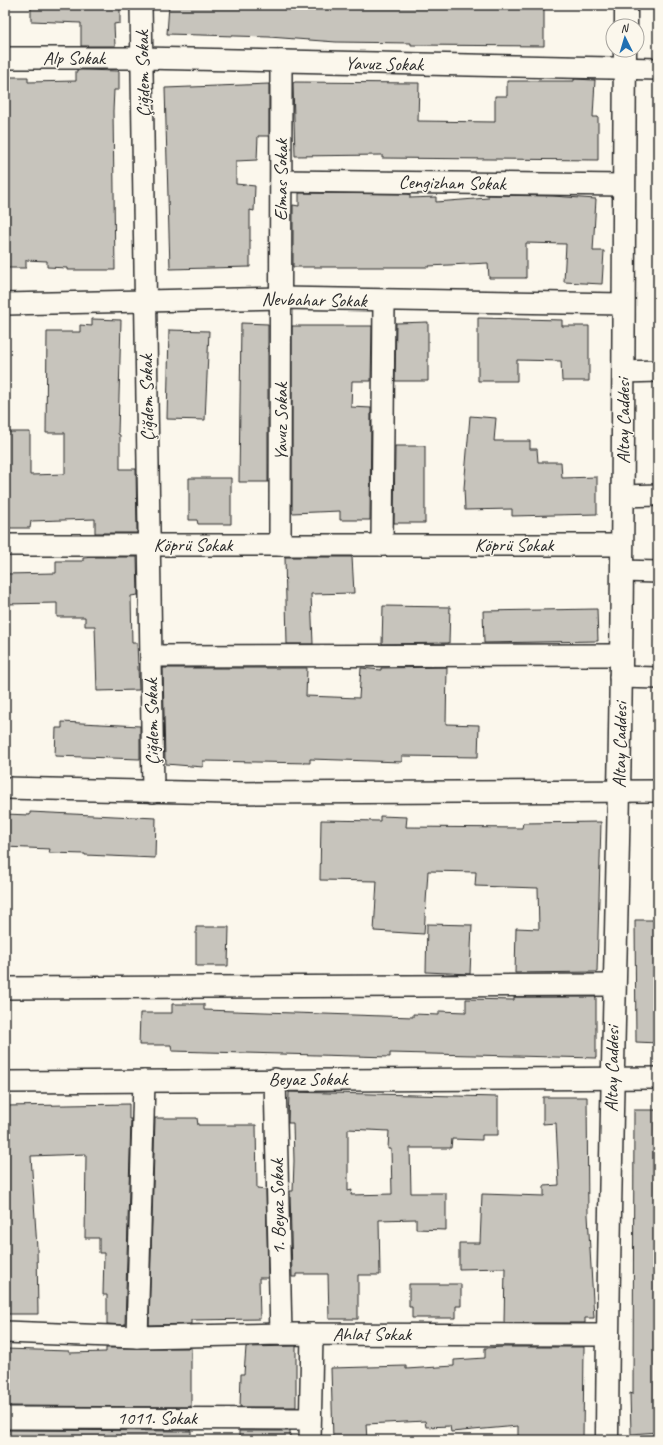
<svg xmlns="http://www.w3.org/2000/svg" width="663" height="1445" font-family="Caveat,sans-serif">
	<rect width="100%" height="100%" fill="#fbf7ec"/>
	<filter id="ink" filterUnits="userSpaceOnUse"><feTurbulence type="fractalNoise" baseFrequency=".025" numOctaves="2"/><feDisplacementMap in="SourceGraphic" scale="8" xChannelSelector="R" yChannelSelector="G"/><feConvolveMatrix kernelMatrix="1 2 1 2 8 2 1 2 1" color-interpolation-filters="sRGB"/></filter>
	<g filter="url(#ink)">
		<g fill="#c7c4bc" stroke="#2b2b2b" fill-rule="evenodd">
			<path d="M31,5H120V23L114,24L115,46H81V23L31,21Z"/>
			<path d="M169,5H317L347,7V5H544V46L411,45V43L336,42L269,37L167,34Z"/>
			<path d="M81,70L119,71V90H114L113,111L115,270H67V268L47,267V261L26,260V268H5V182H8L5,77H28V82L76,81V71Z"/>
			<path d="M574,79L595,80L593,117H598V160L382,158V155L295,156L293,83L295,82L419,83L418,121L495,122V96H507V81H574Z"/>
			<path d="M269,84V136H258L257,160L236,161V184L255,186L254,211L250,210V267L170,269L165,88Z"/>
			<path d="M299,193L408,194L410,195V198L436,197V202L488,198V195L552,196L596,199L593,251H604L602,284L564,282L566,244L526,243V278H489L488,263L429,266V267H293V205L299,206Z"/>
			<path d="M478,318L562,320V326H589V381H562L561,361L517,360V381H478Z"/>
			<path d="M92,319L121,320L118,434L120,435V469H136L137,533H95V519L31,521L30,528H5V432H30V475L65,474V433H46L47,332H80V325L92,326Z"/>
			<path d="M428,322V381H395L396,323Z"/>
			<path d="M241,323L268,324V482H239Z"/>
			<path d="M292,326H372L371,381H352L351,407L371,408L370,520H340V511L292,513Z"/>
			<path d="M169,330L209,331L205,420L167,419Z"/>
			<path d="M470,416L496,418L494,441H530V449H537L538,462H561L562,478L597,477V514L512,516V509L465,510L464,488Z"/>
			<path d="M395,446H425V523H394Z"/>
			<path d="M189,478H231V524H198L197,520H189Z"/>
			<path d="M94,557H137L138,595L131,596L132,643H137L139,690L97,691L95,626H85V617H57V603L5,604V574L56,573V561H83V558Z"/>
			<path d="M285,557H352L354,593L311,594L313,644H287Z"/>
			<path d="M383,606L450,607L449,643L382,644Z"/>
			<path d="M597,609L598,641L484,643L483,611Z"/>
			<path d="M447,667L446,724L479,725L478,757L402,756V762L310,759V763L203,761V767L166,764V760H165L163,668H307L306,696L359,698L361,668L381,670V668Z"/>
			<path d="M62,722L140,726V759L55,756L56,728H62Z"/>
			<path d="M30,812L156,818L155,858L85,855V854L49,853L50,849L5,847V814L30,815Z"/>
			<path d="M380,816L407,817L406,827L522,828L523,823L601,822L597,972L515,973L516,928L539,929L538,888L475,886L476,872L428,871L424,934L374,931L377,881L320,880L321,820L380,821Z"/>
			<path d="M635,920H658V1043L636,1042Z"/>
			<path d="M427,924L472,925L470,974L426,972Z"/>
			<path d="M196,927H229L228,966H196Z"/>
			<path d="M514,997H596V1058L390,1053V1057L172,1051L171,1045H139L140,1013H172V1004H204V1010L413,1017V1014L439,1015V1011L466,1012V999L514,1000Z"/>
			<path d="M289,1092L498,1097V1135H482V1140L452,1139L451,1148H410L411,1193H446V1230L416,1229V1219L379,1220L380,1275H358V1319H329L328,1274H296V1277H292L290,1191H293L294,1161L293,1123H288ZM348,1129L389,1131L388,1149H391L392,1194L351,1195L352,1190L348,1191Z"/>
			<path d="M543,1097H587L588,1215L594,1318H585V1323H504L505,1268L459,1269V1243H480L482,1194L544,1196V1186L559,1185L556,1123L543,1124Z"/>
			<path d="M129,1104V1119H131L125,1325L107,1324V1295H103L104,1253H99V1238H85L86,1154L31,1156L37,1248L38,1314H5V1106Z"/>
			<path d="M634,1110H658V1432L631,1434L630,1393L633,1394Z"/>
			<path d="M155,1118H197L198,1125H256L257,1189L266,1190L268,1278H259L260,1319L191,1320V1324L149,1325Z"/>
			<path d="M409,1284H461V1306H456V1318H412V1307H409Z"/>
			<path d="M296,1346V1407H240L241,1374H244L246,1347Z"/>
			<path d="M504,1347H584L583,1440H518V1426L451,1432L450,1426L426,1427L425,1421L366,1424L367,1440H333L331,1368L406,1366V1369L454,1366V1360L485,1358V1348Z"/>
			<path d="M106,1348H191V1407L5,1406V1349L69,1351V1353L106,1352Z"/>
			<path d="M5,1430L191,1431V1440H5Z"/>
			<rect x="239" y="1431" width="51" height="9"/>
		</g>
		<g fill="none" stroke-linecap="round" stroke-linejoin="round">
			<defs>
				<g id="minor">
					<path d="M141,5L153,792"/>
					<path d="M5,58H142L658,69"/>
					<path d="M281,181L623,185"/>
					<path d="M5,304L281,298L623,304"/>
					<path d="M624,372L658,371"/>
					<path d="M623,496L658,495"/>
					<path d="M5,545H622"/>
					<path d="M280,545L281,61"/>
					<path d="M382,545L384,301"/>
					<path d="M622,571L658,572"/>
					<path d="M151,656L621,655"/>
					<path d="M620,677L658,678"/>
					<path d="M5,788L228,793L658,791"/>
					<path d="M5,988L614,985"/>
					<path d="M275,1079L281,1334"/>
					<path d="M5,1082L658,1078"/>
					<path d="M5,1332L137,1337L281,1334L607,1335"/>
					<path d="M137,1337L144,1081"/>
					<path d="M5,1418L310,1419"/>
					<path d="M310,1440L312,1334"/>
				</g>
				<g id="secondary">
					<path d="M626,26V5"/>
					<path d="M607,1440C608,1223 615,1007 619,790C624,544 623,297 625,50"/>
				</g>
			</defs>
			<use href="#minor" stroke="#2b2b2b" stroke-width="24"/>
			<use href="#secondary" stroke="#2b2b2b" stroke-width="25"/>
			<use href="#minor" stroke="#fbf7ec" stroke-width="21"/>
			<use href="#secondary" stroke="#fbf7ec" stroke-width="22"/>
		</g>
	</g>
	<g text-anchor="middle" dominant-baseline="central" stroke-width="3" stroke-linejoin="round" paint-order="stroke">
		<g font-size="19" fill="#2b2b2b" stroke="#fbf7ec">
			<text x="74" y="58">Alp Sokak</text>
			<text transform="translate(384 64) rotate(1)">Yavuz Sokak</text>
			<text transform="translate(143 74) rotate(-91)">Çiğdem Sokak</text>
			<text transform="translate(281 180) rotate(-90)">Elmas Sokak</text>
			<text transform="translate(452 183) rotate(1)">Cengizhan Sokak</text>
			<text transform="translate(314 300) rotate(1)">Nevbahar Sokak</text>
			<text transform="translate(147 398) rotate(-91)">Çiğdem Sokak</text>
			<text transform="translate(623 421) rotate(-90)">Altay Caddesi</text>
			<text transform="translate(281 422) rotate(-90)">Yavuz Sokak</text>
			<text x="193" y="545">Köprü Sokak</text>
			<text x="514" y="545">Köprü Sokak</text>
			<text transform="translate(152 722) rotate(-91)">Çiğdem Sokak</text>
			<text transform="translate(620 745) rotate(-89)">Altay Caddesi</text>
			<text transform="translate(612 1069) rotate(-89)">Altay Caddesi</text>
			<text x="308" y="1079">Beyaz Sokak</text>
			<text transform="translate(278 1207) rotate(-91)">1. Beyaz Sokak</text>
			<text x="372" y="1334">Ahlat Sokak</text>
			<text x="157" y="1418">1011. Sokak</text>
		</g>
	</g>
	<rect width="663" height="1445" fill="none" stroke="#fbf7ec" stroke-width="20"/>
	<rect x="10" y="10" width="643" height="1425" fill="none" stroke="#2b2b2b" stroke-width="1.5" filter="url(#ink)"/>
	<g transform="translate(625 38) rotate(355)"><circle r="19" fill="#fbf7ec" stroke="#a8a59f"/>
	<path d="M0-3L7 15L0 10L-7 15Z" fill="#1f6fb2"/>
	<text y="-6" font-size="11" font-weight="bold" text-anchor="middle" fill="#2b2b2b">N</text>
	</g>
</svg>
